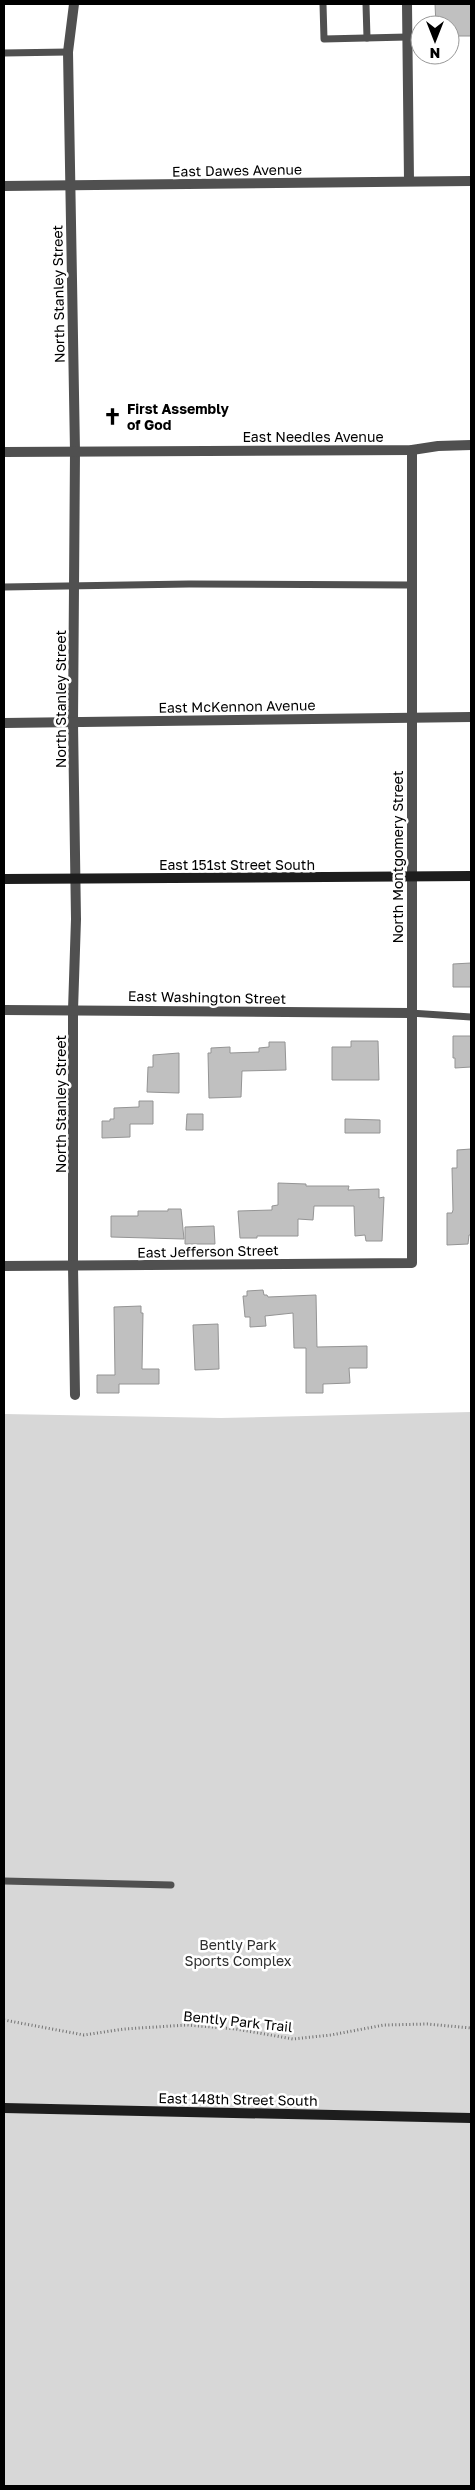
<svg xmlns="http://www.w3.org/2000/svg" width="475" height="2490" font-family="'Golos Text',sans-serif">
	<rect width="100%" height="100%" fill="#fff"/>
	<path fill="#d7d7d7" d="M471,1412V2486H4V1414L221,1418Z"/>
	<g fill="#c0c0c0" stroke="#949494">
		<path d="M435,4H471V36H450V25H436Z"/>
		<path d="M471,963V987H453V964Z"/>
		<path d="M453,1036H471V1067L455,1068V1058H453Z"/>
		<path d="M351,1041H378L379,1080H332V1047H351Z"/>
		<path d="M269,1042H285L286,1070L242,1071L241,1097L209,1098L208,1053H211V1048L230,1047V1053L259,1052V1048L269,1047Z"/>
		<path d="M179,1053V1093L147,1092L148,1067H153V1055Z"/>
		<path d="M139,1101H153V1124H130V1137L102,1138V1121H110V1119H114V1108L139,1107Z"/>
		<path d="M187,1114H203V1130H186Z"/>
		<path d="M345,1119L380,1120V1133H345Z"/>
		<path d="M471,1149V1235H469L468,1244L447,1245V1213H452L453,1210L452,1168H457V1150Z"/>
		<path d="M278,1183L306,1184V1186H349L348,1190L379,1189V1198L384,1197L382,1241H366L365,1235L355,1236L354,1206H314L313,1220L298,1219V1236H257V1238H240L238,1211L272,1210V1206L278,1205Z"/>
		<path d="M168,1209H181L184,1239L111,1237V1216H138V1211H168Z"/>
		<path d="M214,1226L215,1244H185V1227Z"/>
		<path d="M263,1290L264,1295H267L268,1297L316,1295L317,1347L367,1346V1368H349L350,1383L323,1384V1393H306V1348H294L293,1313L265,1316L266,1326L250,1327V1317H245L243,1296H247V1291Z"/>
		<path d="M141,1306V1313H143L142,1369H159V1384H119V1393H97V1375H115L114,1307Z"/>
		<path d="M218,1324L219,1369L195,1370L193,1325Z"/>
	</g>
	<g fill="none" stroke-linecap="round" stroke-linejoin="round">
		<path stroke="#727272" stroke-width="3" stroke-dasharray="1 2.5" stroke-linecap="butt" d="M4,2020L84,2035L124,2029L187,2025L236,2029L293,2039L331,2035L384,2025L427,2024L471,2028"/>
		<g stroke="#505050" stroke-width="7">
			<path d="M323,4L324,39L407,37"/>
			<path d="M366,4L367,38"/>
			<path d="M4,53L68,52"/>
			<path d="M4,587L189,584L410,585"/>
			<path d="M410,1013L471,1017"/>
			<path d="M4,1881L171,1885"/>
		</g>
		<g stroke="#505050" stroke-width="10">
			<path d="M74,4L68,52L75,451L73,723L76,919L73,1010V1266L75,1395"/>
			<path d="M407,4L409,181"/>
			<path d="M4,186L471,181"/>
			<path d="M4,452L412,450L438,446L471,445"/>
			<path d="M4,723L471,717"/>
			<path d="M4,1010L410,1013"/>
			<path d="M4,1266L412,1263V450"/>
		</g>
		<g stroke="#1d1d1d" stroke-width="10">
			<path d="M4,879L471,876"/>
			<path d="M4,2108L471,2118"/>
		</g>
	</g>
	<defs>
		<symbol id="church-bare" viewBox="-9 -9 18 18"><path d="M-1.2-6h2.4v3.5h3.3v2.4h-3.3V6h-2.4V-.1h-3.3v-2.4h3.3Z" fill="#000" stroke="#fff" stroke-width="2.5" paint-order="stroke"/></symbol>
	</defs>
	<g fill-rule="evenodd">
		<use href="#church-bare" x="100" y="404" width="25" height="25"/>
	</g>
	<g text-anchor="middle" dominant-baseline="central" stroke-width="5" stroke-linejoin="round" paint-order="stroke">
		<g font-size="14" fill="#000" stroke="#fff">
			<text transform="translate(237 170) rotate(-1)">East Dawes Avenue</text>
			<text transform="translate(58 294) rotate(-91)">North Stanley Street</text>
			<text x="313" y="436">East Needles Avenue</text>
			<text transform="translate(60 699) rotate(-90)">North Stanley Street</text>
			<text transform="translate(237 706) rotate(-1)">East McKennon Avenue</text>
			<text transform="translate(397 857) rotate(-90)">North Montgomery Street</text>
			<text x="237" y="864">East 151st Street South</text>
			<text transform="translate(207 997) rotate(1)">East Washington Street</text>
			<text transform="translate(60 1104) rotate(-90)">North Stanley Street</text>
			<text transform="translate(208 1251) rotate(-1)">East Jefferson Street</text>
			<text transform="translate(238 2021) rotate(6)">Bently Park Trail</text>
			<text transform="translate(238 2099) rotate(1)">East 148th Street South</text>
		</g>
		<g font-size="14" font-weight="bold" fill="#000" stroke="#fff" text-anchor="start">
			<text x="127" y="408">First Assembly<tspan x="127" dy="16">of God</tspan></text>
		</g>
		<g font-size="14" fill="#2e2e2e" stroke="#fff">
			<text x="238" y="1944">Bently Park<tspan x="238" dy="16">Sports Complex</tspan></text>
		</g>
	</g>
	<rect width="475" height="2490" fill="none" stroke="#000000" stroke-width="10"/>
	<g transform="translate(435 40) rotate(180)"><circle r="24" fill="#ffffff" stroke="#999999"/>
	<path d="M0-4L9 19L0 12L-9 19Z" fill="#000000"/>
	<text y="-8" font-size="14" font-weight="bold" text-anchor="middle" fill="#000000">N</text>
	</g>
</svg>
